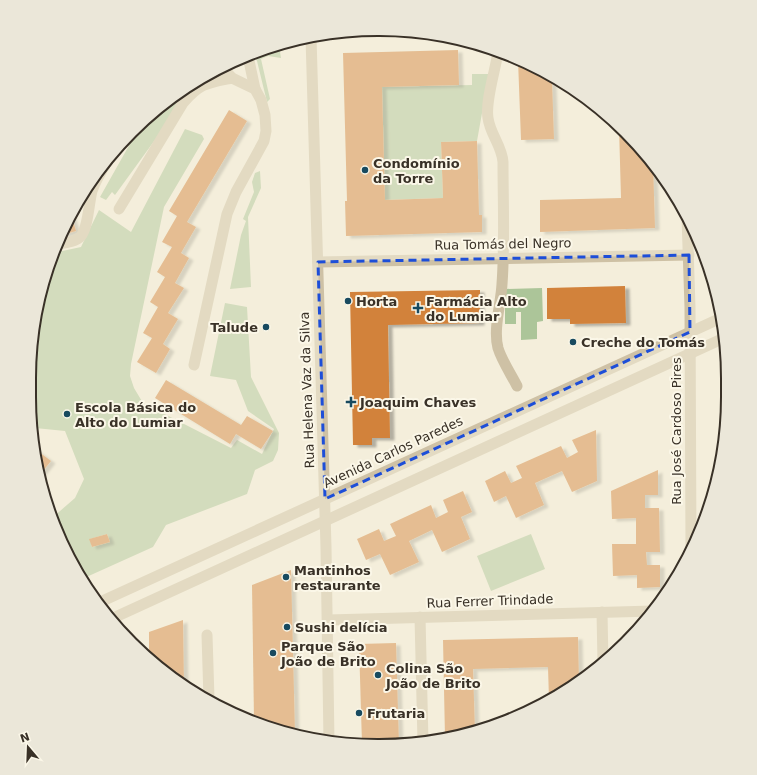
<svg xmlns="http://www.w3.org/2000/svg" width="757" height="775" font-family="'DejaVu Sans',sans-serif">
	<defs>
		<filter id="shadow"><feDropShadow dx="4.5" dy="2.5" stdDeviation="1" flood-color="#0004"/></filter>
	</defs>
	<rect width="100%" height="100%" fill="#f4eedb"/>
	<g fill="#acc599" fill-rule="evenodd">
		<path d="M279,45L281,58L268,56L261,59L270,99L267,102L257,61L253,54Z"/>
		<path d="M472,74H489L477,141L441,142L443,198L385,200L382,87L472,85Z"/>
		<path d="M197,82L115,195L112,192L106,200L100,197L140,126L166,101Z"/>
		<path d="M185,129L202,135L204,139L164,207L131,364L130,376L134,388L143,403L231,448L237,440L262,454L274,429L248,411L236,380L210,376L225,303L247,307L251,377L279,433L278,450L273,461L255,470L247,494L166,525L153,547L82,579L56,530L52,518L75,498L84,479L65,431L35,428L32,333L48,266L53,253L81,247L99,210L131,232ZM107,534L110,542L92,547L90,539Z"/>
		<path d="M260,171L261,188L248,217L251,287L230,289L241,235L246,221L243,219L254,192L252,182L255,173Z"/>
		<path d="M542,288L543,321L537,322V339L521,340V312H516V324H505V289Z"/>
		<path d="M531,534L545,569L491,591L477,556Z"/>
	</g>
	<g fill="#d2823b" filter="url(#shadow)">
		<path d="M458,50L459,85L382,87L385,200L443,198L441,142L477,141L479,215H482V232L346,236L345,201H347L343,53Z"/>
		<path d="M518,60L553,76L560,80L552,81L554,139L521,140Z"/>
		<path d="M229,110L247,121L187,222L196,227L181,253L189,258L175,283L184,288L168,313L178,319L163,344L170,349L156,373L137,362L152,338L143,333L158,307L150,302L165,277L157,272L172,247L162,242L177,216L169,211Z"/>
		<path d="M619,127L653,163L655,228L540,232V200L621,198Z"/>
		<path d="M71,214L76,231L62,235Z"/>
		<path d="M625,286L626,323L570,324V319H547V288Z"/>
		<path d="M480,290V323L388,325L390,438H372V445H353L350,292Z"/>
		<path d="M166,380L241,425L247,416L273,431L261,449L236,434L230,444L155,398Z"/>
		<path d="M596,430L597,481L572,492L562,471L535,483L544,505L516,518L506,496L494,502L485,481L505,471L511,483L522,478L516,466L561,446L567,458L578,452L572,440Z"/>
		<path d="M35,449L51,461L39,476L36,465Z"/>
		<path d="M658,470V495H645V508H659L660,552H646L647,565H660V587L637,588V575L613,576L612,544H636V518L612,519L611,491Z"/>
		<path d="M463,491L472,512L461,517L470,539L442,552L432,530L409,541L419,562L390,575L380,554L366,560L357,539L379,529L384,541L396,536L390,524L431,505L436,518L448,512L443,500Z"/>
		<path d="M107,534L110,542L92,547L89,539Z"/>
		<path d="M291,570L295,734L266,727L254,721L252,585Z"/>
		<path d="M183,620L184,687L149,658V632Z"/>
		<path d="M578,637L579,682L549,700L548,667L473,669L475,732L469,734L445,738L443,640Z"/>
		<path d="M396,643L399,745L362,744L359,644Z"/>
	</g>
	<g fill="none" stroke-linecap="round" stroke-linejoin="round">
		<path stroke="#cec1a5" stroke-width="11" d="M498,51C496,69 485,101 488,118C490,134 502,146 503,162C503,203 505,244 502,284C501,304 493,329 498,348C502,361 511,374 517,386"/>
		<g stroke="#cec1a5" stroke-width="11">
			<path d="M311,37L326,547L329,742"/>
			<path d="M248,56L255,89"/>
			<path d="M119,209L183,103C200,83 207,83 232,78"/>
			<path d="M687,217L690,307L691,550"/>
			<path d="M58,244C65,243 76,242 81,236C88,228 89,202 92,191C97,176 108,161 116,147"/>
			<path d="M318,262L689,255"/>
			<path d="M194,365L227,214L236,192L264,141L266,131L265,115L261,100L255,89L232,78L222,67"/>
			<path d="M602,612L603,663"/>
			<path d="M420,617L423,742"/>
			<path d="M328,620L653,611"/>
			<path d="M207,635L209,699"/>
		</g>
		<g stroke="#cec1a5" stroke-width="11">
			<path d="M98,603L721,318"/>
			<path d="M111,619L724,338"/>
		</g>
	</g>
	<path d="M0 0H757V775H0ZM689,255L690,332L325,499L318,262Z" fill="#f4eedb" fill-opacity=".55" fill-rule="evenodd"/>
	<path fill="none" stroke="#1d4ed8" stroke-width="3" stroke-dasharray="8 5" stroke-linejoin="round" d="M689,255L690,332L325,499L318,262Z"/>
	<g fill="#184a5f" stroke="#fbf7e8" stroke-width="1.5">
		<circle cx="365" cy="170" r="4"/>
		<circle cx="348" cy="301" r="4"/>
		<path d="M416 302h4v4h4v4h-4v4h-4v-4h-4v-4h4z"/>
		<circle cx="266" cy="327" r="4"/>
		<circle cx="573" cy="342" r="4"/>
		<path d="M349 396h4v4h4v4h-4v4h-4v-4h-4v-4h4z"/>
		<circle cx="67" cy="414" r="4"/>
		<circle cx="286" cy="577" r="4"/>
		<circle cx="287" cy="627" r="4"/>
		<circle cx="273" cy="653" r="4"/>
		<circle cx="378" cy="675" r="4"/>
		<circle cx="359" cy="713" r="4"/>
	</g>
	<g text-anchor="middle" dominant-baseline="central" stroke-width="4" stroke-linejoin="round" paint-order="stroke">
		<g font-size="13" font-weight="bold" fill="#393127" stroke="#fbf7e8" text-anchor="start">
			<text x="373" y="163">Condomínio<tspan x="373" dy="15">da Torre</tspan></text>
			<text x="356" y="301">Horta</text>
			<text x="426" y="301">Farmácia Alto<tspan x="426" dy="15">do Lumiar</tspan></text>
			<text x="258" y="327" text-anchor="end">Talude</text>
			<text x="581" y="342">Creche do Tomás</text>
			<text x="360" y="402">Joaquim Chaves</text>
			<text x="75" y="407">Escola Básica do<tspan x="75" dy="15">Alto do Lumiar</tspan></text>
			<text x="294" y="570">Mantinhos<tspan x="294" dy="15">restaurante</tspan></text>
			<text x="295" y="627">Sushi delícia</text>
			<text x="281" y="646">Parque São<tspan x="281" dy="15">João de Brito</tspan></text>
			<text x="386" y="668">Colina São<tspan x="386" dy="15">João de Brito</tspan></text>
			<text x="367" y="713">Frutaria</text>
		</g>
		<g font-size="13" fill="#393127" stroke="#fbf7e8">
			<text transform="translate(503 244) rotate(-1)">Rua Tomás del Negro</text>
			<text transform="translate(307 390) rotate(-92)">Rua Helena Vaz da Silva</text>
			<text transform="translate(676 431) rotate(-90)">Rua José Cardoso Pires</text>
			<text transform="translate(393 452) rotate(-25)">Avenida Carlos Paredes</text>
			<text transform="translate(490 601) rotate(-2)">Rua Ferrer Trindade</text>
		</g>
	</g>
	<path d="M0 0H757V775H0ZM378 36H379A342 342 0 0 1 721 378V397A342 342 0 0 1 379 739H378A342 342 0 0 1 36 397V378A342 342 0 0 1 378 36Z" fill="#ebe7d9" fill-rule="evenodd"/>
	<path fill="none" stroke="#393127" stroke-width="2" d="M378 36H379A342 342 0 0 1 721 378V397A342 342 0 0 1 379 739H378A342 342 0 0 1 36 397V378A342 342 0 0 1 378 36Z"/>
	<g transform="translate(28 747) rotate(341)" stroke="#fbf7e8" stroke-width="3" paint-order="stroke">
	<path d="M0-3L7 15L0 10L-7 15Z" fill="#393127"/>
	<text y="-6" font-size="11" font-weight="bold" text-anchor="middle" fill="#393127">N</text>
	</g>
</svg>
